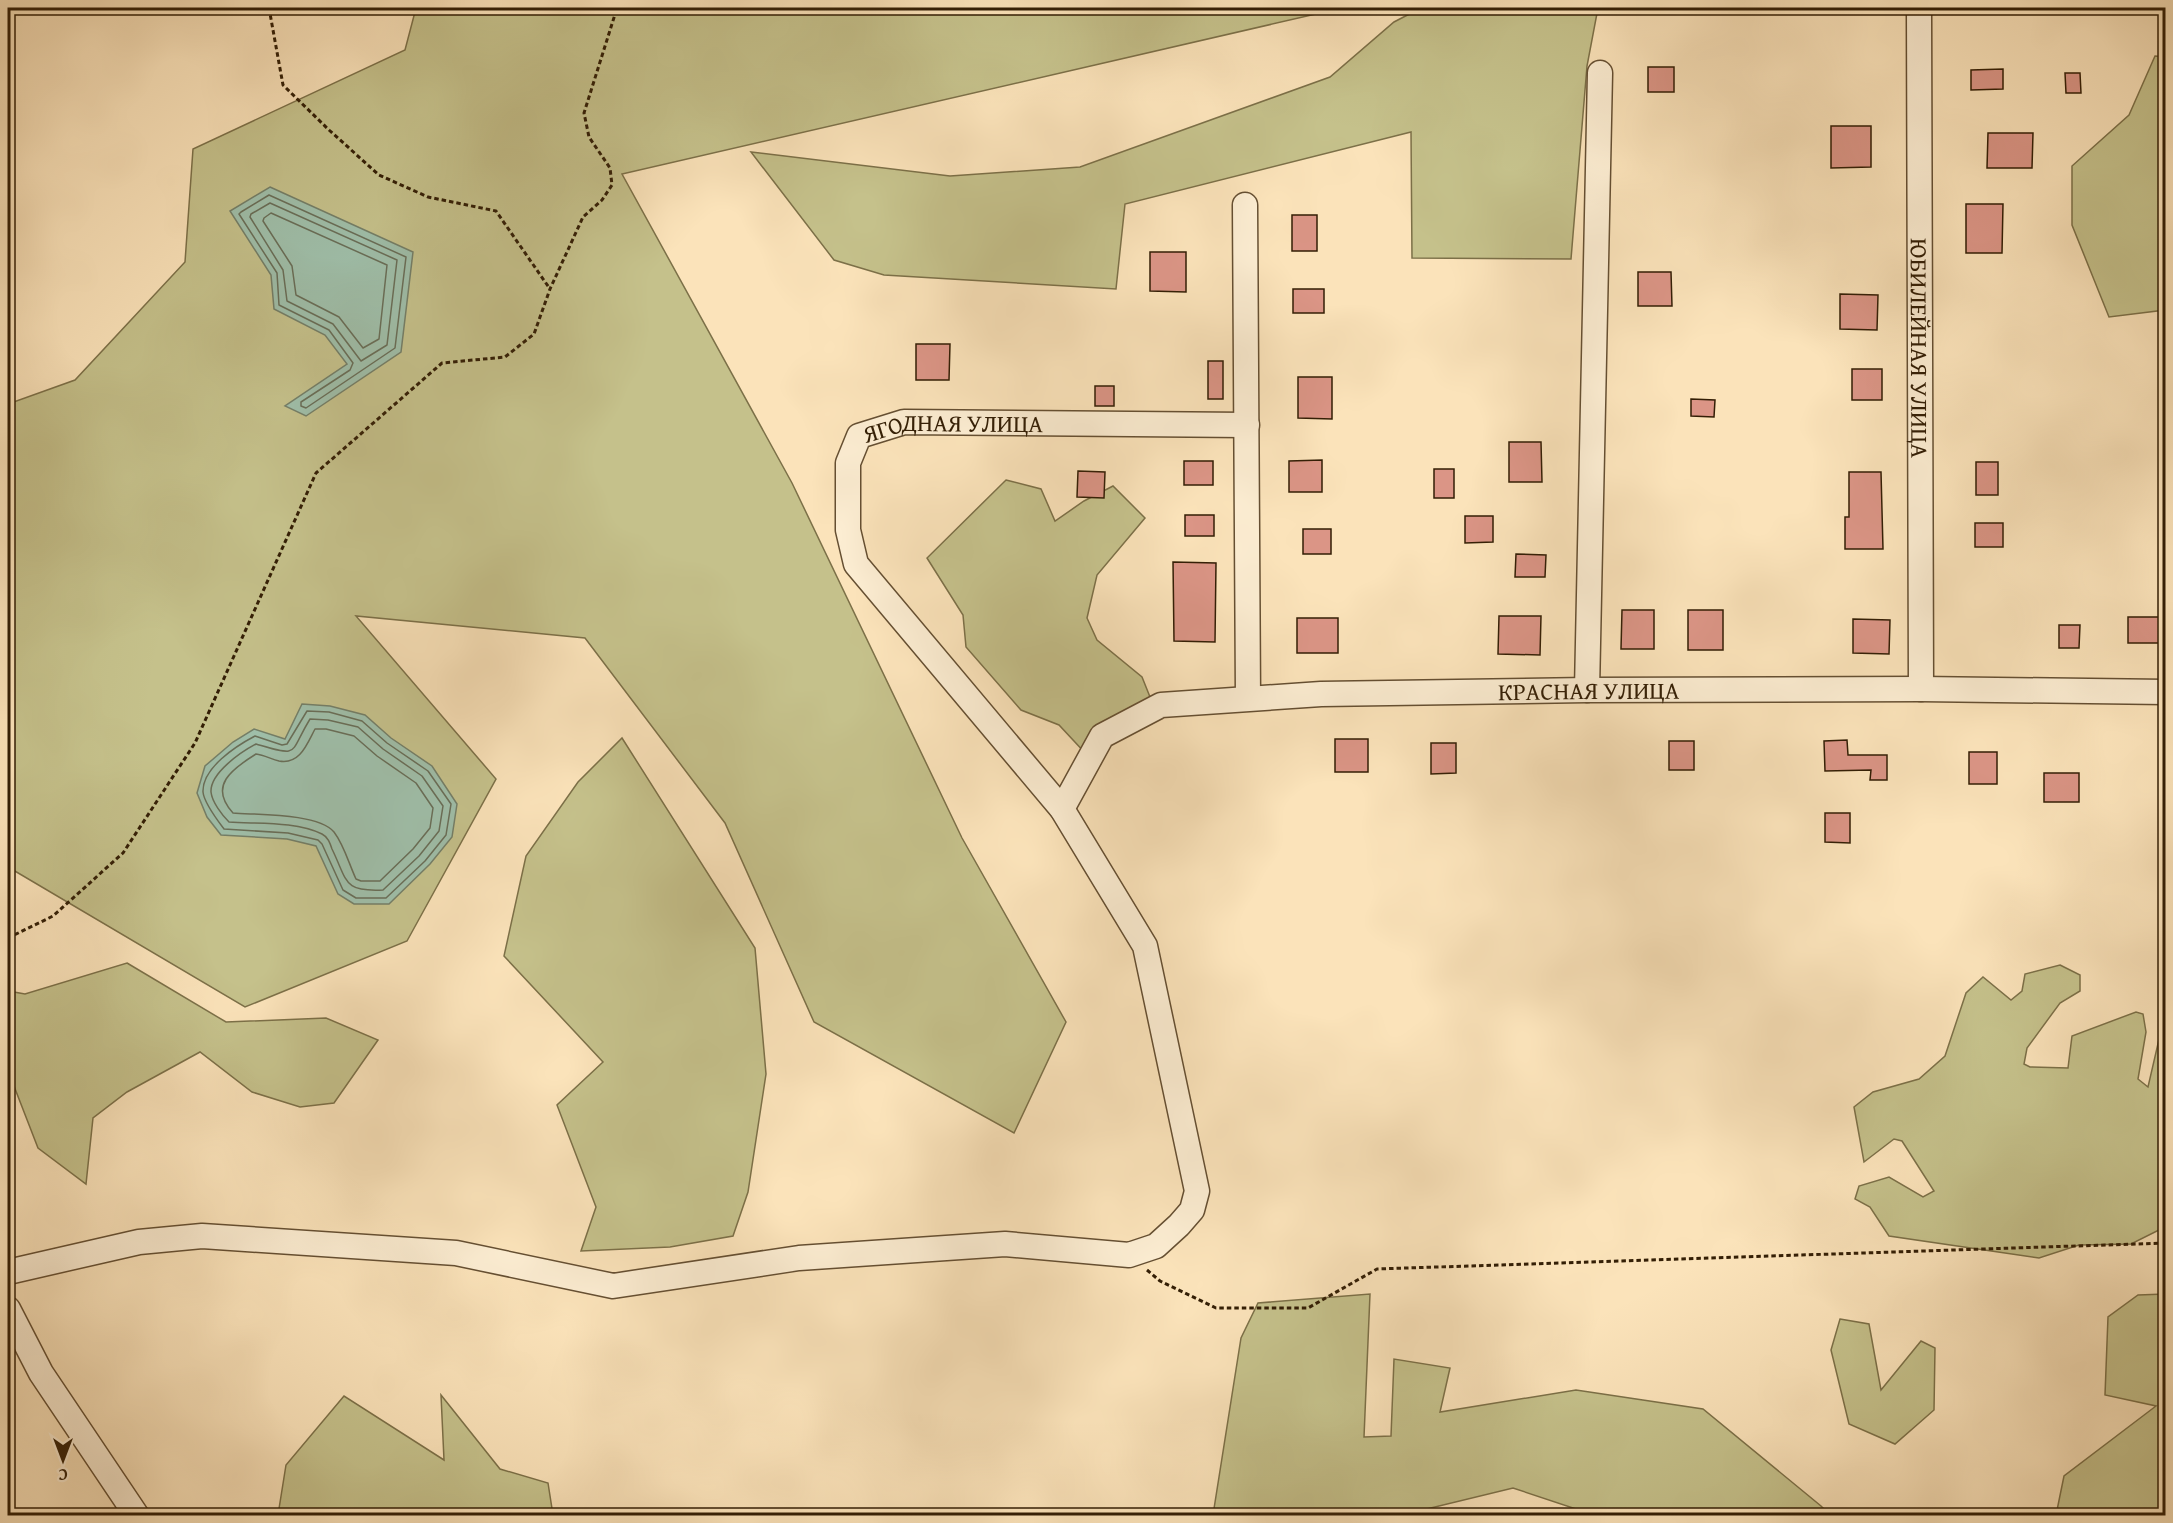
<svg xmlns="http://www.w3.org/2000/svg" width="2173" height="1523" font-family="'Gentium Book Plus',serif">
	<rect width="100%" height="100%" fill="#fbe3ba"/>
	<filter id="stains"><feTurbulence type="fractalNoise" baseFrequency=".00333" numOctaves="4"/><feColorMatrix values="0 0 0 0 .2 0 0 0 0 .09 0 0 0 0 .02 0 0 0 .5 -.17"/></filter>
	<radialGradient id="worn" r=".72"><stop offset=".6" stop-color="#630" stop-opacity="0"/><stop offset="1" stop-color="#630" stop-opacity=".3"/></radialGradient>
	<g fill="#c5c18b" stroke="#7c7048" stroke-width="1.5">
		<path d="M416,8H1342L622,174L792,483L962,838L1066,1022L1014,1133L814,1022L725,823L585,638L356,616L496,779L407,941L245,1007L8,867V404L75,380L185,262L193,149L405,50Z"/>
		<path d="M1421,8H1598L1587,66L1571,259L1412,258L1411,132L1125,204L1116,289L884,275L834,260L751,152L950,176L1080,167L1330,77L1394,22Z"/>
		<path d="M2155,56L2166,57L2165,310L2109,317L2072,225V166L2129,115Z"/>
		<path d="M1006,480L1041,489L1055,521L1084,501L1113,486L1145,518L1097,575L1087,618L1097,640L1142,677L1152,702L1087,755L1059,725L1021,710L966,647L963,615L927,558Z"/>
		<path d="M622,738L755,948L766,1074L748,1192L733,1236L670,1247L581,1251L596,1207L557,1105L603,1062L504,956L526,856L578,782Z"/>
		<path d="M127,963L226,1022L326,1018L378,1040L334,1103L300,1107L252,1092L200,1052L127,1092L93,1118L86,1184L38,1148L12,1081L8,1077V991L25,994Z"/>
		<path d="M2060,965L2080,975V991L2060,1003L2027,1048L2024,1064L2030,1067L2068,1068L2072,1036L2136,1012L2143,1014L2146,1032L2138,1079L2148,1087L2163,1022L2165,1019L2166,1170L2163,1174L2161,1229L2131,1244L2079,1245L2039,1258L1889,1236L1870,1207L1855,1199L1859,1186L1889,1177L1923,1197L1934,1191L1902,1141L1894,1139L1864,1162L1854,1107L1873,1092L1919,1079L1945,1056L1966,993L1983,977L2011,1000L2022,991L2025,974Z"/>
		<path d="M1370,1294L1364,1437L1391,1436L1394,1359L1450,1368L1440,1412L1576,1390L1703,1409L1821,1506L1830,1515H1594L1513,1488L1402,1515H1213L1241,1338L1258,1303Z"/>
		<path d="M2165,1294V1515H2056L2064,1476L2156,1406L2105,1395L2108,1317L2138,1295Z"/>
		<path d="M1840,1319L1869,1324L1881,1390L1921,1341L1935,1348L1934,1410L1895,1444L1849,1424L1831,1350Z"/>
		<path d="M441,1395L500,1469L548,1483L553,1515H278L286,1465L344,1396L444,1460Z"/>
	</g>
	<g fill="#9fbfaa" stroke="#747f68" stroke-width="1.5">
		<path d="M270,187L413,252L401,352L306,416L285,406L347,364L325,335L274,309L271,275L230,211Z"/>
		<path d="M302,704L330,706L365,715L391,738L432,766L457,804L452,837L430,864L389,904H354L338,894L316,846L287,839L221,835L207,817L197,793L205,766L233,742L254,729L285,739Z"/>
	</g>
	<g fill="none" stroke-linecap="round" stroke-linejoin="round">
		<g stroke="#696e58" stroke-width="1.5">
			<path d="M269,195L406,257L395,348L306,408L301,406V402L350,370L353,363L329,330L279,305L277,273L239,214L241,212Z"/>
			<path d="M270,203L397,260L387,345L361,361L333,324L287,301L283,270L250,217L251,214Z"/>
			<path d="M271,213L387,265L379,339L363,348L339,317L296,295L292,266L263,221L264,218Z"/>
			<path d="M307,711L329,712L362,721L387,743L428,771L451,804L446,835L425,861L386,898H356L343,890L322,844L318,840L288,833L224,829C218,821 204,803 203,792C202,768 236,746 255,736L282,745L287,744Z"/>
			<path d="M310,719L328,720L358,727L383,749L422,776L443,806L439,831L419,856L383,890C343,892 348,882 332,849C330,843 328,837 322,834C296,821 257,824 229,822C222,815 212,802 211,792C210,773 241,752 256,744C301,757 288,755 310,719Z"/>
			<path d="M315,729H326L354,736L377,756L416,783L433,808L430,828L413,849L380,881H361L356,879C349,864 344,845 334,832C318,813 257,815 233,813C208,786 232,769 256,754C264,755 271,759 279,761C300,765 307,744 315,729Z"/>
		</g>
	</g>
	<g fill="#db9586" stroke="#331e05" stroke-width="1.5">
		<rect x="1648" y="67" width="26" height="25"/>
		<path d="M2003,69V89L1971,90V70Z"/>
		<path d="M2065,73H2080L2081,93H2066Z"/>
		<path d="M1831,126H1871V167L1831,168Z"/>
		<path d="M1988,133H2033L2032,168H1987Z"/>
		<path d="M1966,204H2003L2002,253H1966Z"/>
		<rect x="1292" y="215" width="25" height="36"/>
		<path d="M1150,252H1186V292L1150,291Z"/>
		<path d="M1638,272H1671L1672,306H1638Z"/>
		<rect x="1293" y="289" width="31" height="24"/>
		<path d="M1840,294L1878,295L1877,330L1840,329Z"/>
		<path d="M916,344H950L949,380H916Z"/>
		<rect x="1208" y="361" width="15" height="38"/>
		<rect x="1852" y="369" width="30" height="31"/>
		<path d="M1298,377H1332V419L1298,418Z"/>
		<rect x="1095" y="386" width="19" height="20"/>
		<path d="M1691,399L1715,400L1714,417L1691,416Z"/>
		<path d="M1509,442H1541L1542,482H1509Z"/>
		<path d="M1322,460V492H1289V461Z"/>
		<rect x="1184" y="461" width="29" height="24"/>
		<rect x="1976" y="462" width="22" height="33"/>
		<rect x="1434" y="469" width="20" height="29"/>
		<path d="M1078,471L1105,472L1104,498L1077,497Z"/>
		<path d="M1849,472H1881L1883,549H1845V517H1849Z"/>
		<rect x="1185" y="515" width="29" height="21"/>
		<path d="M1465,516H1493V542L1465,543Z"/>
		<rect x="1975" y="523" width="28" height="24"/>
		<rect x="1303" y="529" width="28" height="25"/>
		<path d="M1516,554L1546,555L1545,577H1515Z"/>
		<path d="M1173,562L1216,563L1215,642L1174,641Z"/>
		<path d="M1622,610H1654V649H1621Z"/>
		<rect x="1688" y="610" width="35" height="40"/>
		<path d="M1499,616H1541L1540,655L1498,654Z"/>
		<rect x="2128" y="617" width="38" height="26"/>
		<rect x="1297" y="618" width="41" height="35"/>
		<path d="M1853,619L1890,620L1889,654L1853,653Z"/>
		<path d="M2059,625H2080L2079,648H2059Z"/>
		<rect x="1335" y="739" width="33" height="33"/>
		<path d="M1847,740L1848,755H1887V780H1870L1871,770L1825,771L1824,741Z"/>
		<rect x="1669" y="741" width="25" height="29"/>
		<path d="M1431,743H1456V773L1431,774Z"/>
		<rect x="1969" y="752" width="28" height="32"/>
		<rect x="2044" y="773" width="35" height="29"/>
		<path d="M1825,813H1850V843L1825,842Z"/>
	</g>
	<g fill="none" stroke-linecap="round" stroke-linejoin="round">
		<defs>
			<g id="minor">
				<path id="s1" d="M1919,8L1921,689"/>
				<path d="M1245,205L1248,698"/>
				<path d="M1587,690L1600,73"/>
				<path id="s2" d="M1062,809L1102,736L1161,705L1321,694L1587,690L1921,689L2166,692"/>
				<path id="s3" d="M8,1272L139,1242L202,1236L456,1253L613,1286L799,1258L1005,1244L1129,1255L1156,1246L1179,1225L1192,1210L1197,1191L1145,946L1062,809L856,564L848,530V463L859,436L904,422L1247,425"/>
				<path d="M8,1309L41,1373L137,1516"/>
			</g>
		</defs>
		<use href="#minor" stroke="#654f32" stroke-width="27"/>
		<g stroke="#331e05" stroke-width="3" stroke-dasharray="4.5 3" stroke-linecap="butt">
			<path d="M269,8L283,85L329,130L379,175L428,197L496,211L550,289"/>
			<path d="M8,938L53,916L123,853L195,743L316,473L442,363L505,357L534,334L550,289L583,217L602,200L612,185L610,168L589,137L584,113L617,8"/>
			<path d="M1147,1270L1160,1281L1216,1308H1308L1377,1269L2166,1243"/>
		</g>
		<use href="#minor" stroke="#fcedd2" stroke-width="24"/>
	</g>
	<g text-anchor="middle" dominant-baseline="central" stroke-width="6" stroke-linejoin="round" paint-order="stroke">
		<g font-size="24" fill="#331e05" stroke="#fcedd2">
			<text stroke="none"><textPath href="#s1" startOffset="340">ЮБИЛЕЙНАЯ УЛИЦА</textPath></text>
			<text stroke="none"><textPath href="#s3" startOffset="2188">ЯГОДНАЯ УЛИЦА</textPath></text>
			<text stroke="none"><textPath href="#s2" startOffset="578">КРАСНАЯ УЛИЦА</textPath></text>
		</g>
	</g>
	<rect width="2173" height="1523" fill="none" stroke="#fbe3ba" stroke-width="30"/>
	<rect x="9" y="9" width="2155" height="1505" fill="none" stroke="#331e05" stroke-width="3"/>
	<rect x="15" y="15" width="2143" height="1493" fill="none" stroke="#331e05" stroke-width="1.5"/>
	<g transform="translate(63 1460) rotate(180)" stroke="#fcedd2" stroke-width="4.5" paint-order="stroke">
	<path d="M0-4.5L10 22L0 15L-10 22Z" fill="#331e05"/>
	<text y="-9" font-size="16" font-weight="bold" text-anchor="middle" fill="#331e05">С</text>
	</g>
	<rect width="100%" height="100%" filter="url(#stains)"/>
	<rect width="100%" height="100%" fill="url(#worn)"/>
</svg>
